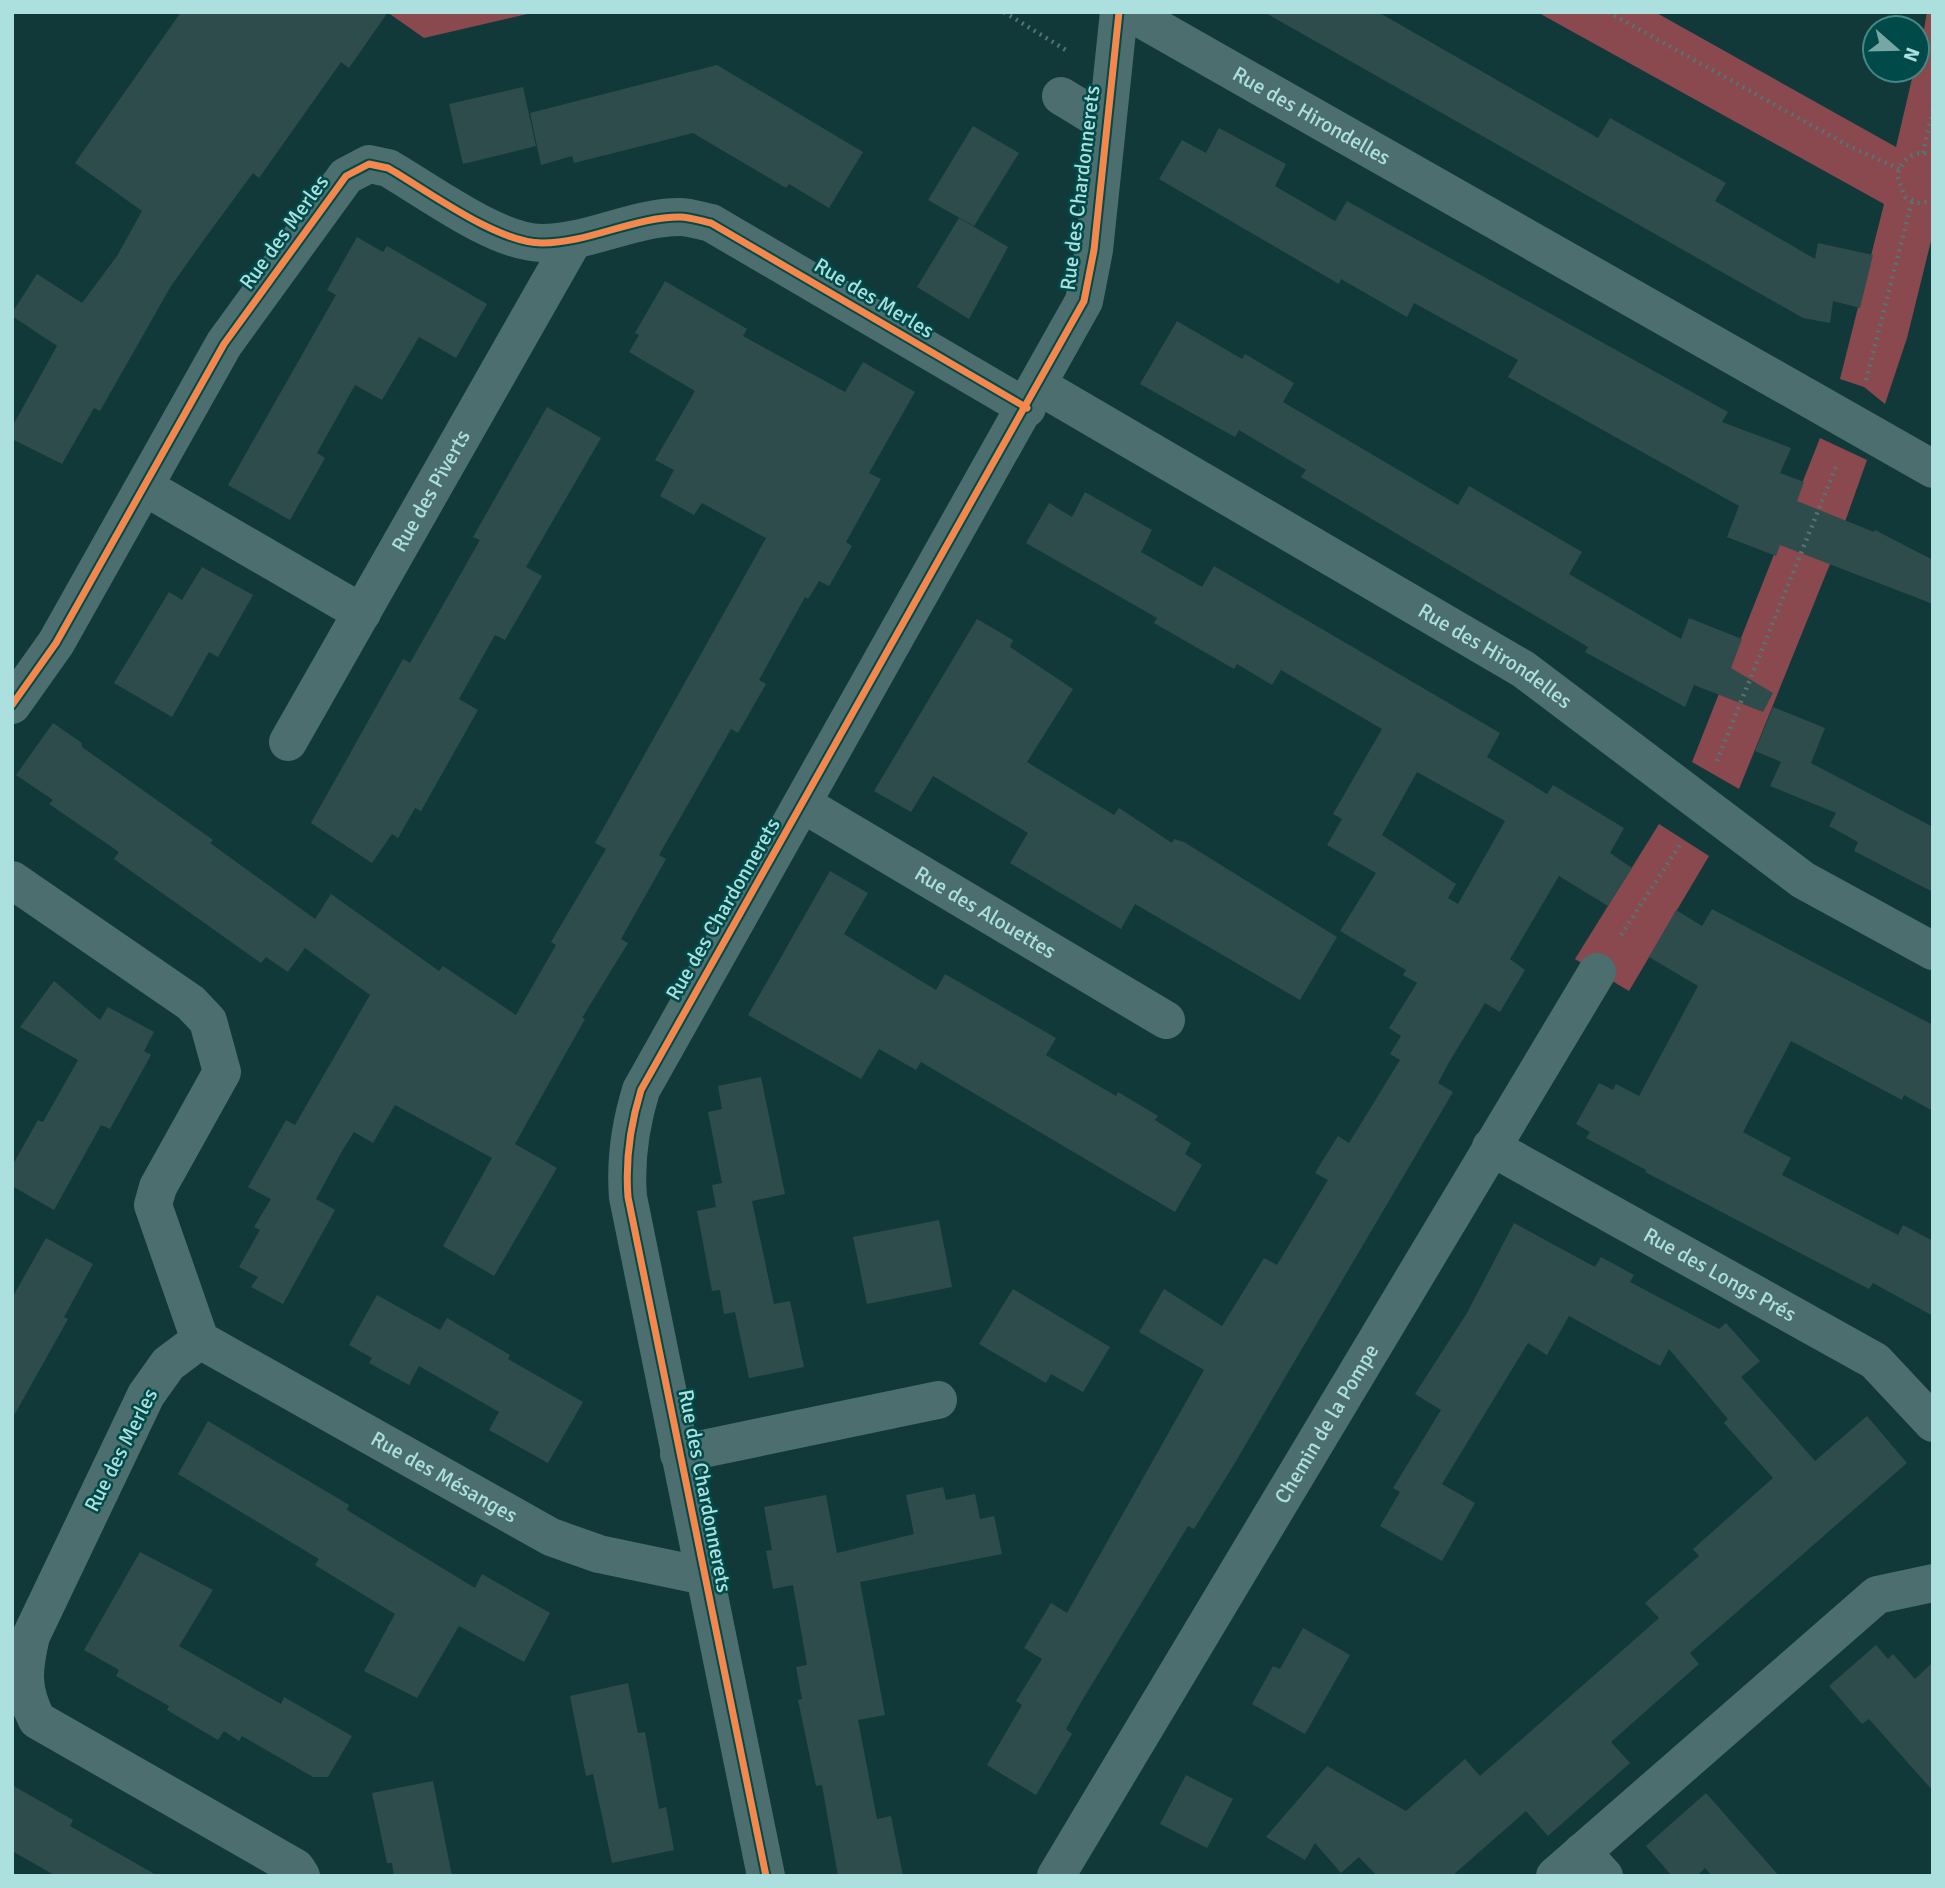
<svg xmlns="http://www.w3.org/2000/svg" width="1945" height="1888" font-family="Signika,sans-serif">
	<rect width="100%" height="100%" fill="#113939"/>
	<g fill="#8a484f">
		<path d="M387,12H536L424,38Z"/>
		<path d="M1537,12H1655L1896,147L1914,70H1917L1927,12H1933V233L1907,338L1885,404L1864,387L1840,379L1884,204Z"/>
		<path d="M1820,438L1867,460L1830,564L1739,789L1692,762Z"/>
		<path d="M1659,824L1709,856L1629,991L1575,959Z"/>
	</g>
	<g fill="#2f4c4c" fill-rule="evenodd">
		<path d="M181,12H388L349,68L341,62L259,178L253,173L211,230L171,286L100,411L94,408L62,464L12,439V427L57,346L12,316V313L37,274L82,303L117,256L142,211L75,163Z"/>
		<path d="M1264,12H1378L1598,138L1610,118L1726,183L1715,201L1815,259L1818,243L1873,255L1860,308L1833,301L1830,323L1803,318Z"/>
		<path d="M717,65L863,152L829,208L789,184L786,188L693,133L574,163L572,156L541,165L530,113Z"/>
		<path d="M523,87L536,146L463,164L449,104Z"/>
		<path d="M973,126L1019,153L974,226L928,200Z"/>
		<path d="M1219,128L1286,164L1275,186L1335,221L1347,201L1728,412L1722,422L1791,448L1780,473L1804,482L1797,501L1874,532L1875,530L1933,560V604L1780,545L1776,556L1727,537L1739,506L1508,377L1518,360L1414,303L1407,317L1341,279L1339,284L1159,179L1182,140L1206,153Z"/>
		<path d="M959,218L1008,247L969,319L917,287Z"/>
		<path d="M357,237L383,252L387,246L487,304L456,358L419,337L382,400L355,385L317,453L325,458L290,520L228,485L336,295L327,290Z"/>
		<path d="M665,281L747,329L743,336L845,392L863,362L915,392L869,473L881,479L846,542L852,546L829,586L819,581L808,599L805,597L759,680L766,684L738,733L731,729L659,855L666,859L621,939L628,943L582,1018L585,1019L515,1144L557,1168L494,1276L443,1246L492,1158L395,1105L373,1143L354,1132L342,1151L316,1199L335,1210L283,1304L251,1287L258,1277L239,1267L260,1230L254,1227L271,1199L248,1187L286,1120L295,1125L370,995L305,948L288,972L266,957L261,963L114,859L119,852L49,804L53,800L16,775L53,723L82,743V747L213,840L210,843L315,919L331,894L439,971L443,966L516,1015L556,945L551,942L606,849L595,843L766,538L702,503L694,515L660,496L674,470L655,460L695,391L629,352L639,335L635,333Z"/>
		<path d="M1177,321L1242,359L1245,354L1294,383L1283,402L1458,505L1469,486L1582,552L1569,574L1681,639L1689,618L1742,639L1731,668L1773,693L1763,712L1694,685L1685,707L1585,652L1588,647L1301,477L1306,470L1239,430L1235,437L1140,384Z"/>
		<path d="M547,407L601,438L526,567L542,576L505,640L495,635L459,699L478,710L421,811L415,808L398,838L392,834L372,863L311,823L403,659L410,663L443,605L480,540L473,537Z"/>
		<path d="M1085,492L1152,530L1141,552L1202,587L1214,566L1500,733L1487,757L1547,794L1553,785L1624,828L1610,853L1632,868L1608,906L1559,876L1510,959L1525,970L1500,1012L1485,1003L1448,1064L1438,1083L1453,1092L1233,1466L1194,1529L1188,1526L1080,1704L1066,1729L1072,1734L1036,1795L987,1765L1022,1705L1016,1701L1042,1659L1024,1648L1051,1603L1067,1613L1204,1370L1139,1332L1164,1289L1222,1326L1264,1258L1277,1265L1328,1180L1315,1173L1338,1136L1349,1143L1400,1060L1390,1054L1401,1036L1389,1028L1417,983L1403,975L1406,970L1340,931L1376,873L1327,845L1342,819L1333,814L1382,729L1281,670L1272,685L1237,664L1234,669L1154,623L1157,618L1026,543L1049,503L1072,517ZM1417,772L1505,821L1458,904L1448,898L1456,884L1382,835Z"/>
		<path d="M202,567L253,595L218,657L209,652L172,717L114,683L169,592L182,600Z"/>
		<path d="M977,619L1013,640L1010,647L1073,689L1027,762L1114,815L1119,808L1172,843L1174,839L1184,842L1337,937L1300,1000L1135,904L1121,929L1010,863L1028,833L933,776L911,812L874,791Z"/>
		<path d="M1773,707L1825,728L1811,763L1933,827V892L1854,851L1858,842L1829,826L1836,813L1770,786L1781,762L1755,751Z"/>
		<path d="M830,871L868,893L844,934L936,990L945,974L1056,1038L1046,1055L1116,1096L1118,1092L1158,1116L1155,1120L1191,1143L1185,1154L1202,1165L1175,1212L921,1062L916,1070L879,1049L861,1079L748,1015Z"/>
		<path d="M1712,909L1933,1025V1111L1904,1095L1902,1100L1791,1041L1743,1132L1791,1158L1782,1175L1898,1235L1903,1225L1933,1241V1316L1873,1283L1869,1289L1645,1172L1646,1170L1586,1138L1590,1132L1576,1124L1599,1083L1613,1090L1616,1084L1639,1096L1698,986L1649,957L1676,910L1702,926Z"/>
		<path d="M54,981L100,1020L108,1007L154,1032L144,1051L151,1055L110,1129L101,1125L54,1210L12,1186V1166L38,1120L43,1122L78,1060L20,1027Z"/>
		<path d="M761,1077L785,1194L752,1201L774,1304L790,1301L804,1367L749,1378L735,1312L724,1314L720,1290L712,1291L697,1211L716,1207L712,1185L722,1183L708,1112L722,1109L718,1086Z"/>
		<path d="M939,1220L952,1287L867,1304L853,1237Z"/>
		<path d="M1514,1223L1595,1267L1601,1257L1634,1275L1630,1282L1719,1329L1726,1323L1760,1361L1741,1377L1815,1461L1867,1416L1907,1463L1690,1653L1699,1664L1611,1742L1630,1763L1548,1836L1526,1811L1452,1876H1377L1359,1857L1341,1873L1315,1843L1305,1860L1266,1837L1327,1766L1406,1811L1465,1759L1480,1776L1659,1618L1645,1603L1699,1556L1693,1549L1773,1478L1724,1423L1728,1419L1669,1349L1660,1366L1569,1316L1547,1355L1528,1343L1442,1484L1475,1503L1442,1561L1380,1526L1400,1492L1393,1488L1441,1410L1415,1394L1467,1313Z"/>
		<path d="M46,1238L93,1264L64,1317L68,1319L12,1419V1298Z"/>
		<path d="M1013,1289L1110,1347L1083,1392L1051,1374L1046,1383L979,1344Z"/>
		<path d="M377,1295L440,1330L447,1318L510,1355L508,1359L583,1402L548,1463L489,1430L499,1412L419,1366L409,1385L369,1363L372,1358L349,1345Z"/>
		<path d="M208,1421L349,1505L347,1510L475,1588L482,1574L550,1613L524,1662L459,1626L417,1698L364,1671L395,1614L315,1565L319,1559L178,1474Z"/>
		<path d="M943,1487L946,1500L975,1494L980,1519L994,1516L1002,1554L860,1582L885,1715L858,1720L877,1819L891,1816L903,1876H838L822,1785L816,1786L798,1700L802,1699L796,1667L807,1665L793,1585L773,1589L766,1551L772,1550L764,1507L826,1495L837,1553L914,1534L906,1495Z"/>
		<path d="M140,1552L213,1590L179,1646L281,1704L284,1697L352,1736L328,1777H313L242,1736L239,1741L224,1731L218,1740L167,1710L169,1706L116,1676L119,1670L84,1650Z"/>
		<path d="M1303,1628L1350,1655L1305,1734L1252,1704L1273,1666L1280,1669Z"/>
		<path d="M1876,1645L1888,1659L1893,1654L1915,1679L1933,1662V1791L1869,1719L1862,1724L1829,1686Z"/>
		<path d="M628,1683L638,1733L645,1732L659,1809L666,1807L674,1850L612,1863L593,1774L586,1776L570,1696Z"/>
		<path d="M1186,1775L1233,1799L1207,1848L1160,1824Z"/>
		<path d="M433,1781L452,1876H394L392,1863H387L372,1793Z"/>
		<path d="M12,1785L73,1820L70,1826L158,1876H56L12,1851Z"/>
		<path d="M1706,1793L1779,1876H1712L1705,1868L1697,1876H1672L1646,1846Z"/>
	</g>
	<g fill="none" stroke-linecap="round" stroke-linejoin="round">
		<g stroke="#567474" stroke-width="4.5" stroke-dasharray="2 5" stroke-linecap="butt">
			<path d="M1004,12L1069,52"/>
			<path d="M1608,12L1849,146L1899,169"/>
			<path d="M1923,153L1933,109"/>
			<path d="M1933,155C1914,149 1902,158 1897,176L1905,197L1919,203L1933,201"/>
			<path d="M1866,380L1912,201"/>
			<path d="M1717,761L1837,464"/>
			<path d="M1621,935L1681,843"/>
		</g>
		<g stroke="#4d6e6e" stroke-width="38">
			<path id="s1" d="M1129,12L1933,469"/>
			<path d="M1061,96L1107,124"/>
			<path id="s2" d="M1039,386L1523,669L1803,880L1933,951"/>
			<path d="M145,487L362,613"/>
			<path d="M12,705L56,643L224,344L346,176L369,164L388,168C428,191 497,243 542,243C589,243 633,217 680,217C690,217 701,221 711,223L1027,408"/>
			<path id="s3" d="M288,742L573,241"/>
			<path id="s4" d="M803,804L1166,1020"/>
			<path d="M12,880L191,1003L208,1021L222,1072L158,1187L153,1205L200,1340L168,1364L146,1395L31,1636C23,1670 21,1688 37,1720L296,1868L301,1876"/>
			<path id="s5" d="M1491,1147L1875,1361L1933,1423"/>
			<path id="s6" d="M200,1340L551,1537L599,1554L704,1576"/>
			<path d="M679,1454L938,1400"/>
			<path d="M1582,1852L1604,1876"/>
			<path d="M766,1876L628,1197C625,1159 630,1126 641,1090L1084,301L1094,250L1119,12"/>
			<path id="s7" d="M1056,1876L1597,972"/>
			<path d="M1555,1876L1877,1595L1933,1583"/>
		</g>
		<defs>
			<g id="cycleway">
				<path d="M12,705L56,643L224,344L346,176L369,164L388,168C428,191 497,243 542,243C589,243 633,217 680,217C690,217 701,221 711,223L1027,408"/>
				<path d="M766,1876L628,1197C625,1159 630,1126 641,1090L1084,301L1094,250L1119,12"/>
			</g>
		</defs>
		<use href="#cycleway" stroke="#004a4a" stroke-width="11"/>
		<use href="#cycleway" stroke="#f5874c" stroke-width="7"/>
	</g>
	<g text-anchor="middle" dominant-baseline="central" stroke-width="5" stroke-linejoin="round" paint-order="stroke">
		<g font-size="21" fill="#ace0df" stroke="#004a4a">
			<text stroke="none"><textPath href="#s1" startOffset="210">Rue des Hirondelles</textPath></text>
			<text transform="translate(1080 188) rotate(-83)">Rue des Chardonnerets</text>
			<text transform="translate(284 232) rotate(-54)">Rue des Merles</text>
			<text transform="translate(874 298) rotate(31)">Rue des Merles</text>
			<text stroke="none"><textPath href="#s3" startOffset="289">Rue des Piverts</textPath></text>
			<text stroke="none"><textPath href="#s2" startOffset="530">Rue des Hirondelles</textPath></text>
			<text transform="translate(723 909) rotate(-60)">Rue des Chardonnerets</text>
			<text stroke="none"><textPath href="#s4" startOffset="212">Rue des Alouettes</textPath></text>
			<text stroke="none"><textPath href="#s5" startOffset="262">Rue des Longs Prés</textPath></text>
			<text stroke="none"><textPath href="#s7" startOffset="527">Chemin de la Pompe</textPath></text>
			<text transform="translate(121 1450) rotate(-63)">Rue des Merles</text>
			<text stroke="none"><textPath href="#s6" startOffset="280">Rue des Mésanges</textPath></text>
			<text transform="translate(705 1491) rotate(79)">Rue des Chardonnerets</text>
		</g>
	</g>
	<rect width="1945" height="1888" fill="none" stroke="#ace0df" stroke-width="28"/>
	<g transform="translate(1896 49) rotate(110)"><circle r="33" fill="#004a4a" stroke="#458686" stroke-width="2"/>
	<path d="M0-5L12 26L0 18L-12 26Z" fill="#76a6a5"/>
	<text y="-10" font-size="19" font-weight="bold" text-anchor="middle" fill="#ace0df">N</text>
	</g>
</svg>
